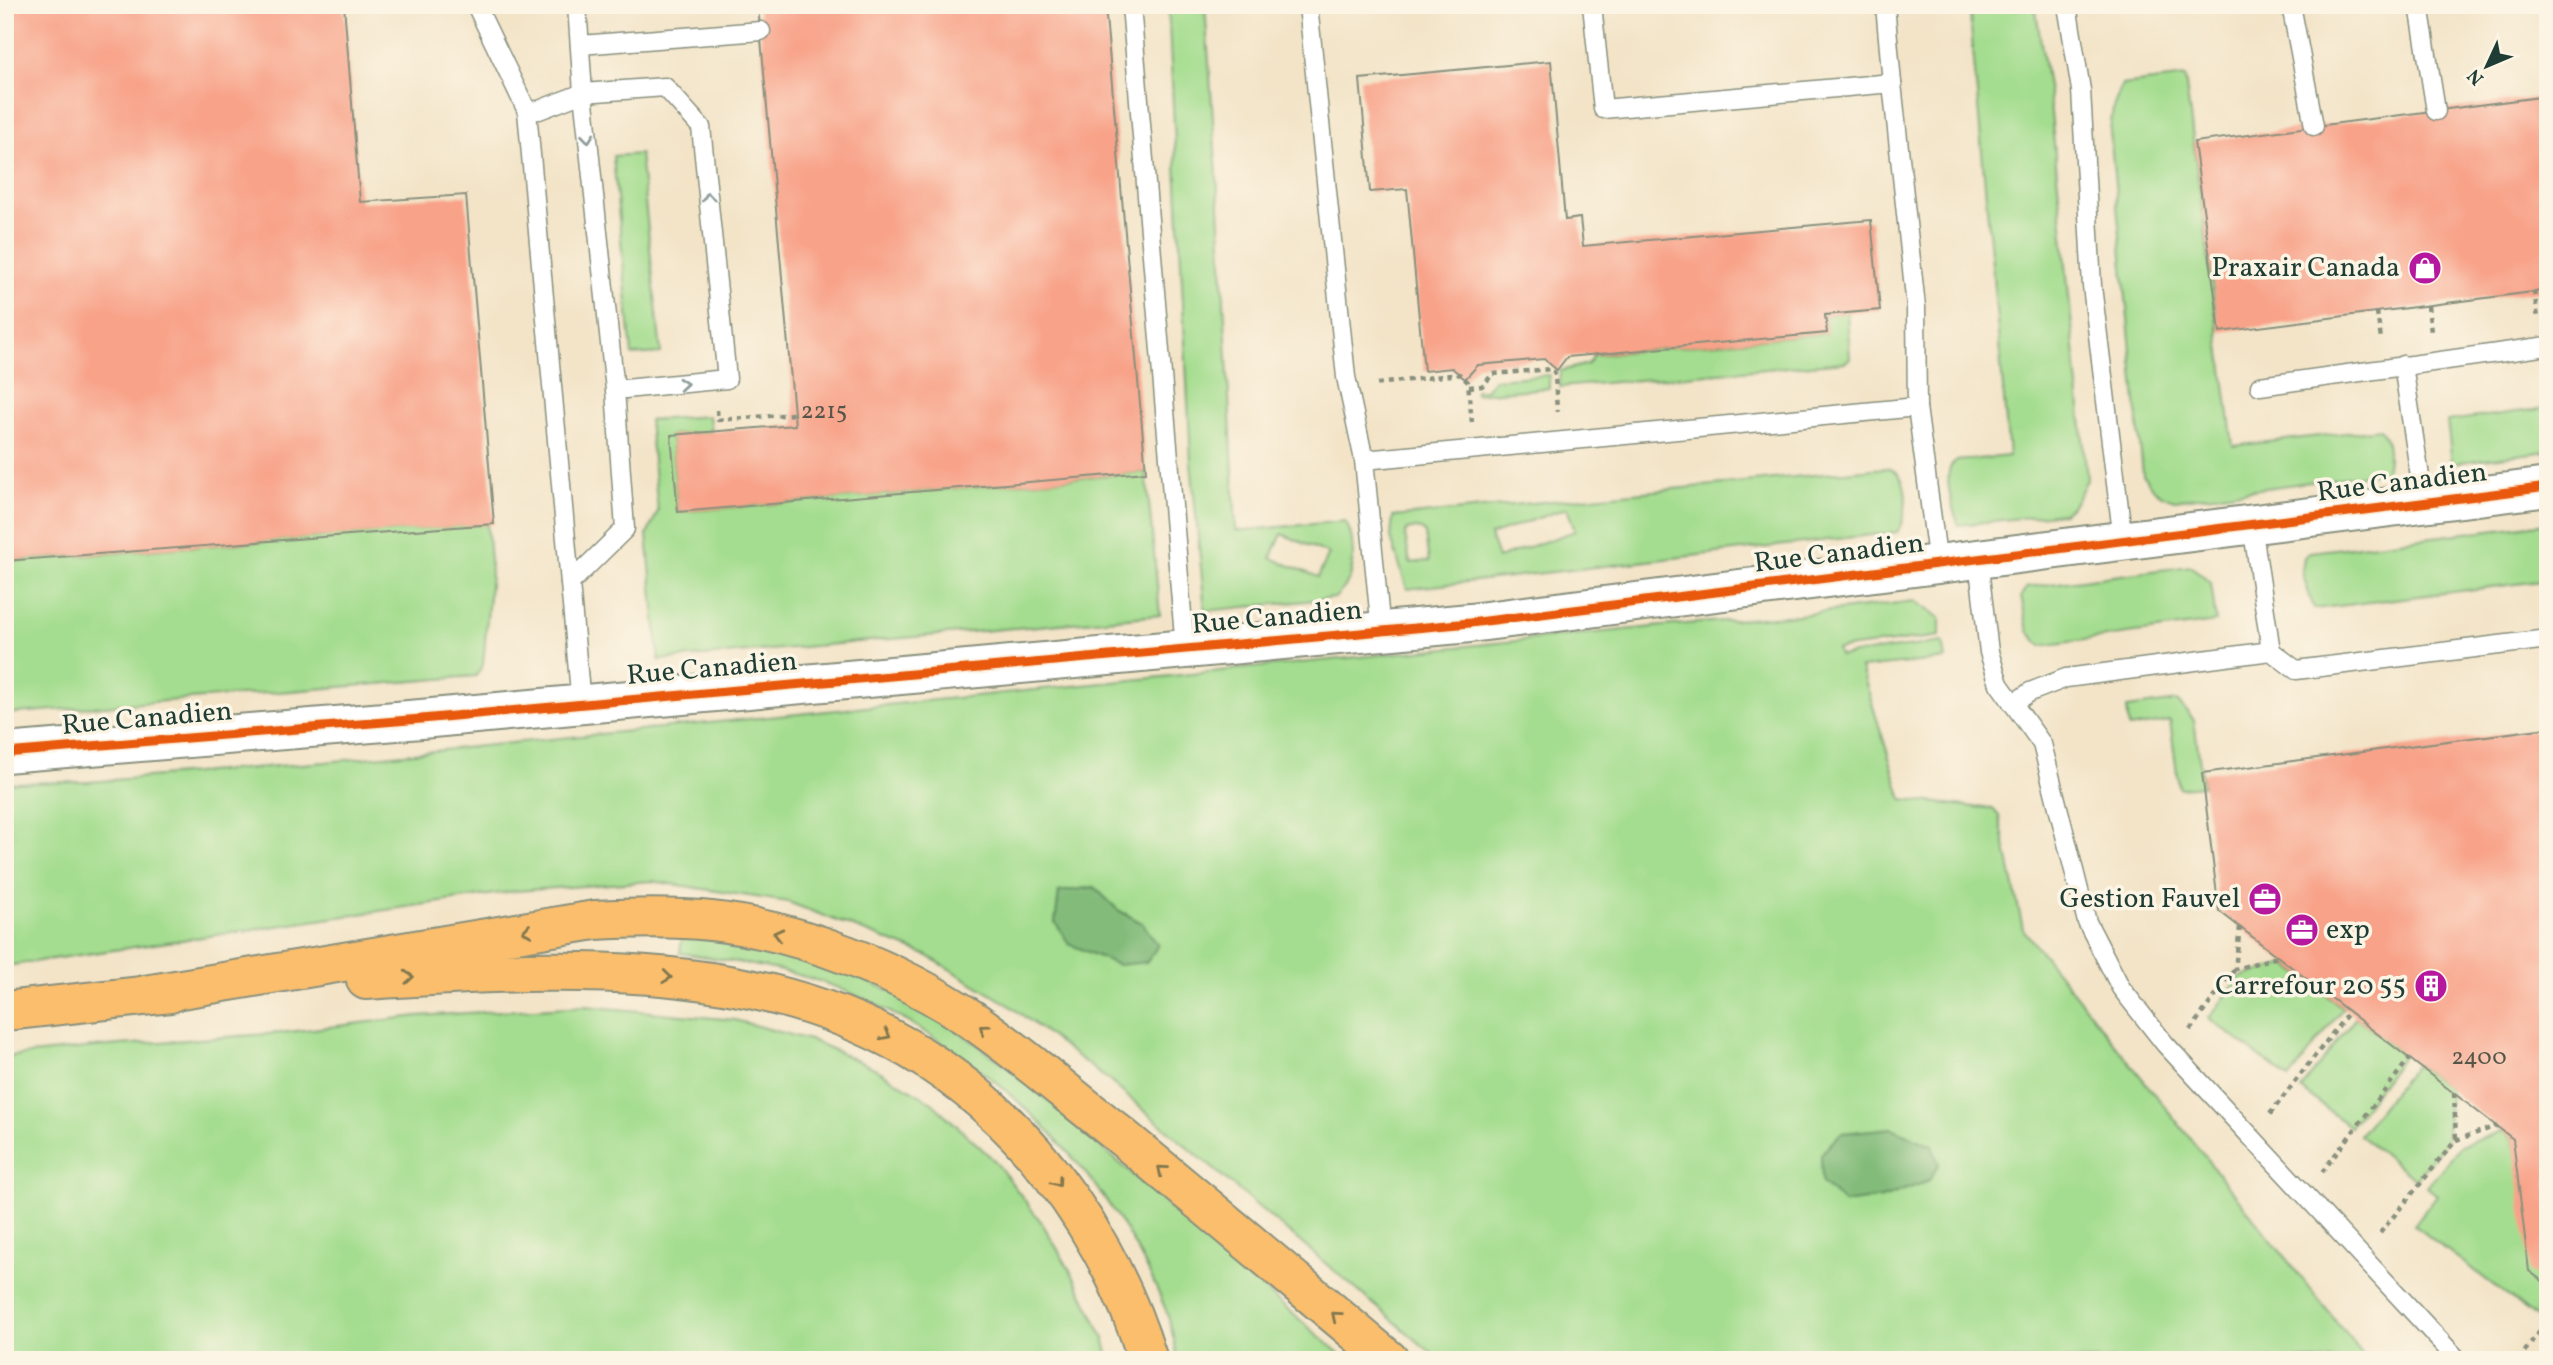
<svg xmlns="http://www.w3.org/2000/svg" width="2553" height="1365" font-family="Vollkorn,serif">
	<rect width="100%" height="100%" fill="#fcf5e5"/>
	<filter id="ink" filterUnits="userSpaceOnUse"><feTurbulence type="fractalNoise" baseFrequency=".0143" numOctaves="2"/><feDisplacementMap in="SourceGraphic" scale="14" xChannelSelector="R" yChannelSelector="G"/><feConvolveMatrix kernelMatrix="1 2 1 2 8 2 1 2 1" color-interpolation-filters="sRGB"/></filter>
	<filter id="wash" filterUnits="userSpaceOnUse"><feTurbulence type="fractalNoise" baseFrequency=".00686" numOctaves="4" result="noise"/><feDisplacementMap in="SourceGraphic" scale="28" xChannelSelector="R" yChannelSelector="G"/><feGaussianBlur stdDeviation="1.57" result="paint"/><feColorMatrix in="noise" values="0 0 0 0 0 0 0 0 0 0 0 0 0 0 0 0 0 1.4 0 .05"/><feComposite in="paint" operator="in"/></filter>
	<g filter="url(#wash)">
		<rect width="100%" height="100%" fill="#f3e4c8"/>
		<g fill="#a4dd8f" stroke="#628d62" stroke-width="2" fill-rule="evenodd">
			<path d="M1168,5H1205L1219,205L1236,531L1345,521C1355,536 1356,570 1346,585C1343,590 1338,594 1335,598L1205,611L1191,462ZM1282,534L1329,554L1318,577L1271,558Z"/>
			<path d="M1969,5H2035L2049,93L2087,479C2081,492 2076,505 2063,513L1959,525C1953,511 1940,469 1956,461L2009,456Z"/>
			<path d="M2185,77L2233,446L2380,429C2389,438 2390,460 2385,472L2175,500C2159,496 2152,489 2143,475L2110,132L2113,108L2122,85Z"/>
			<path d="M640,154L661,353L632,355L613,156Z"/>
			<path d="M1847,312L1850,359L1845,362L1560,387V371L1588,364L1592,359L1593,355L1826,333L1825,315Z"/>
			<path d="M1549,375V388L1475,394V390H1485L1495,379Z"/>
			<path d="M2548,408V451L2452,463L2447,421Z"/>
			<path d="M709,416L711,432L671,435L678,512L1146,472L1160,615L659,660L647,535L658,511L649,420Z"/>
			<path d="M1884,468C1912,468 1909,515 1897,532L1407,589L1391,538L1393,517ZM1567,508L1575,531L1498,558L1490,535ZM1416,528L1421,529L1425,534L1429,561L1410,563L1405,535L1407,530Z"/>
			<path d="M2548,523V580L2314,609L2302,572L2304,557L2310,552Z"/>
			<path d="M487,524L491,573L483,665L476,676L5,714V588L12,576L11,561Z"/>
			<path d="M2191,566L2211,583L2216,622L2041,646L2028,631L2021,596L2027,587Z"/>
			<path d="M1915,601L1940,618V636L1837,649L1839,656L1943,642L1946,659L1861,668L1902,799L1993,809L1999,816L2023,929L2367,1360H1440L1107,1079L1009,1005L926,955L788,902L652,881L515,891L5,966V783L89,782L325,762L1673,625L1799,615ZM1094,887L1118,910L1142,923L1158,945L1059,892Z"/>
			<path d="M2177,701L2194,720L2203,786L2179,788L2170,721L2129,728L2127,708Z"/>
			<path d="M682,937C723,939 762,948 801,960C834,970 870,980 900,996C996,1047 1082,1130 1162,1201C1223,1255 1285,1307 1347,1360H1178C1175,1345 1172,1328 1167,1313C1111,1171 993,1057 855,995C800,970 738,962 680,953Z"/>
			<path d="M2286,964L2343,1008L2289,1079L2209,1018L2240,977Z"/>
			<path d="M585,1006L735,1020L813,1041L872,1067L931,1102L994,1160L1042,1223L1074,1277L1104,1338L1110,1360H5V1057L94,1047L280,1033L418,1016Z"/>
			<path d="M2356,1017L2404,1054L2350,1127L2301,1089Z"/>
			<path d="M2416,1064L2449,1089L2447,1140L2416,1179L2359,1135Z"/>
			<path d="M2503,1131L2513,1139L2540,1279L2537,1318L2414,1225L2437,1195L2427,1187L2460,1146Z"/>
		</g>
		<g fill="#83bc7a" stroke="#517c57" stroke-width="2">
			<path d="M1094,887L1118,910L1142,923L1158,945L1147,962L1118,965L1069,944L1055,922L1059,892Z"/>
			<path d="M1892,1128L1932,1146L1939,1164L1929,1181L1882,1198L1844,1203L1822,1183L1821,1154L1841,1133Z"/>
		</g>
		<g id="blocks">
			<g fill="#f8a389">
				<path d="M5,5H344L360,202L466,195L494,524L5,561Z"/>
				<path d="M758,5H1105L1146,472L678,512L671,435L795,425Z"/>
				<path d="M1551,61L1565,220L1580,218L1583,246L1871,220L1880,310L1825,315L1827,333L1567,357L1557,370L1544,359L1478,365L1465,379L1452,368L1424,371L1407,189L1370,192L1360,79Z"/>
				<path d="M2548,96V290L2220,332L2194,142Z"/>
				<path d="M2548,728V1285L2529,1271L2513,1139L2219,911L2202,773Z"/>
			</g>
		</g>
	</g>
	<g filter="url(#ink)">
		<use href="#blocks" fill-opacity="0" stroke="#89907e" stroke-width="2"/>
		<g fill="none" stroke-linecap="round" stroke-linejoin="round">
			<defs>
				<g id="service">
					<path d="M476,5L527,111L581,704"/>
					<path d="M1131,5L1185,649"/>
					<path d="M1308,5L1346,377L1364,460"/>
					<path d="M1592,5L1603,109L1892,83L1916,307L1917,407"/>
					<path d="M1885,5L1892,83"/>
					<path d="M2067,5L2081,90L2092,286L2123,541"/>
					<path d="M2291,5L2314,126"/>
					<path d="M2419,5L2436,111"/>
					<path d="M580,45L761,31"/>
					<path d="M527,111L539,110L583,93L577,5"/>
					<path d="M2403,365L2424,503"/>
					<path d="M2260,386L2548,346"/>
					<path d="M1978,560L1989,652L1999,684L2042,744L2087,922L2121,988L2165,1044L2458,1360"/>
					<path d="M570,583L625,529L615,390L583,93L665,87L701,127L727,379L615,390"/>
					<path d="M1381,631L1364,460L1917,407L1938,564"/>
					<path d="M2271,651L2296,670L2548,639"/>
					<path d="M2013,704L2030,692L2066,678L2271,651L2252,525"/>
				</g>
				<path id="tertiary" d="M5,753L421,719L1470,623L2548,487"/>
				<g id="motorway">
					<path d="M366,980C610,964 858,950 1034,1153C1085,1212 1125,1285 1148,1360"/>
					<path d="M145,995L595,920C633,918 672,917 711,921C799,930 898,970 971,1019C1023,1055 1071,1097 1121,1136C1211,1210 1300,1285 1389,1360"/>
					<path d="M5,1011L170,993"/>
				</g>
			</defs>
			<use href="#service" stroke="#89907e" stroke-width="21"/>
			<use href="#tertiary" stroke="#89907e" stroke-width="42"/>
			<use href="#motorway" stroke="#89907e" stroke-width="42"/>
			<g stroke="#89907e" stroke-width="4.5" stroke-dasharray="5 5" stroke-linecap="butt">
				<path d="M2534,291L2538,318"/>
				<path d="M2428,306L2431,332"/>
				<path d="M2377,312L2381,339"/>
				<path d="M1377,384L1459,374L1468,382L1472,422"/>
				<path d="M1469,387L1482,386L1493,374L1551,369L1555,373L1557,412"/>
				<path d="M717,410L718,420L794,414"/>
				<path d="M2240,927L2235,969L2278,957"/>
				<path d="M2190,1030L2235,969"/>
				<path d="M2454,1093L2456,1140"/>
				<path d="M2270,1114L2349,1012"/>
				<path d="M2322,1172L2409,1059"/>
				<path d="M2380,1233L2456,1140L2497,1126"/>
				<path d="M2547,1321V1284"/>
				<path d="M2519,1360L2546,1321"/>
			</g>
			<use href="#service" stroke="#fff" stroke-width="18"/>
			<use href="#tertiary" stroke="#fff" stroke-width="38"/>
			<use href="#motorway" stroke="#fabe6d" stroke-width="38"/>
			<defs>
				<path id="cycleway" d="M5,753L421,719L1470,623L2548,487"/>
			</defs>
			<use href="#cycleway" stroke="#fcf5e5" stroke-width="13"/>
			<use href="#cycleway" stroke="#e8590c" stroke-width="9"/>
		</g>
		<defs><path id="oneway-chevron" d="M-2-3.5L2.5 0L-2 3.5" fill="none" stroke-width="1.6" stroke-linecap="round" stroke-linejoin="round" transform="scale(1.75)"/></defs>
		<g stroke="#8f9e9a">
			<use href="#oneway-chevron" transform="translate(588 138) rotate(84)"/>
			<use href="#oneway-chevron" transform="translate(708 197) rotate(-96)"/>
			<use href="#oneway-chevron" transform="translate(683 384) rotate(-5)"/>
		</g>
		<g stroke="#82774e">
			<use href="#oneway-chevron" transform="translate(527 931) rotate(171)"/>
			<use href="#oneway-chevron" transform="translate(778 934) rotate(-166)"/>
			<use href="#oneway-chevron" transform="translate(409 977) rotate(-4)"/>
			<use href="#oneway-chevron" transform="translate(667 977) rotate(7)"/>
			<use href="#oneway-chevron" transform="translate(984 1029) rotate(-144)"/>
			<use href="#oneway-chevron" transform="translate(886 1035) rotate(27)"/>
			<use href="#oneway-chevron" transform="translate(1162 1170) rotate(-140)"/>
			<use href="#oneway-chevron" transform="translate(1057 1182) rotate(54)"/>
			<use href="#oneway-chevron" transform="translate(1336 1316) rotate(-140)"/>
		</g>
	</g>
	<defs>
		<symbol id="shop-disc" viewBox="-11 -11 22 22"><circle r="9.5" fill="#b5179e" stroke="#fcf5e5"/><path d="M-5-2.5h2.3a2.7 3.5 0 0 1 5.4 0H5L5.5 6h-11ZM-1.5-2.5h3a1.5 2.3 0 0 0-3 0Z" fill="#fff"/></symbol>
		<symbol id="office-disc" viewBox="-11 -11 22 22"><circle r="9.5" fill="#b5179e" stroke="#fcf5e5"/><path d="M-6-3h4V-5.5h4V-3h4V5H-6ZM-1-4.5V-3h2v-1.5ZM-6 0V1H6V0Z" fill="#fff"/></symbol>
		<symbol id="building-disc" viewBox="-11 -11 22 22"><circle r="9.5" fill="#b5179e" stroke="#fcf5e5"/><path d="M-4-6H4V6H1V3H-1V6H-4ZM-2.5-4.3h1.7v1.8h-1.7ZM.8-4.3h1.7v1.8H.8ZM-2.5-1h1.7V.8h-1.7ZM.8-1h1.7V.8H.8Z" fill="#fff"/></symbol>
	</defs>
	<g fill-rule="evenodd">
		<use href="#shop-disc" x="2406" y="249" width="38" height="38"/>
		<use href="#office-disc" x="2246" y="880" width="38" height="38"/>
		<use href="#office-disc" x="2283" y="911" width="38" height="38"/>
		<use href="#building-disc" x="2412" y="967" width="38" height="38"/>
	</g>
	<g text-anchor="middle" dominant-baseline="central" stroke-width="7" stroke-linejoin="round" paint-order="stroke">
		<g font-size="24" fill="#555649">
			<text x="824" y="412">2215</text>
			<text x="2479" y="1058">2400</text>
		</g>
		<g font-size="28" fill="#1f3d34" stroke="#fcf5e5" text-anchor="end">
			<text x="2400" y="268">Praxair Canada</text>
			<text x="2240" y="899">Gestion Fauvel</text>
			<text x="2326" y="930" text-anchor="start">exp</text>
			<text x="2406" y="986">Carrefour 20 55</text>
		</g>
		<g font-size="28" fill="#1f3d34" stroke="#fcf5e5">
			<text transform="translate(2402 483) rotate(-7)">Rue Canadien</text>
			<text transform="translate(1839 554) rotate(-7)">Rue Canadien</text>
			<text transform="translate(1277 618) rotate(-5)">Rue Canadien</text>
			<text transform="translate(712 669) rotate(-5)">Rue Canadien</text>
			<text transform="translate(147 719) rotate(-5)">Rue Canadien</text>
		</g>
	</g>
	<rect width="2553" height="1365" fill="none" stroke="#fcf5e5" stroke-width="28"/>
	<g transform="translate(2487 66) rotate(226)" stroke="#fcf5e5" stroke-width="5" paint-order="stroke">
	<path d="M0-5L12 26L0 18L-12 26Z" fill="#1f3d34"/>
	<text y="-10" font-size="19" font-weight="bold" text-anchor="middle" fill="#1f3d34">N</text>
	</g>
</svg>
